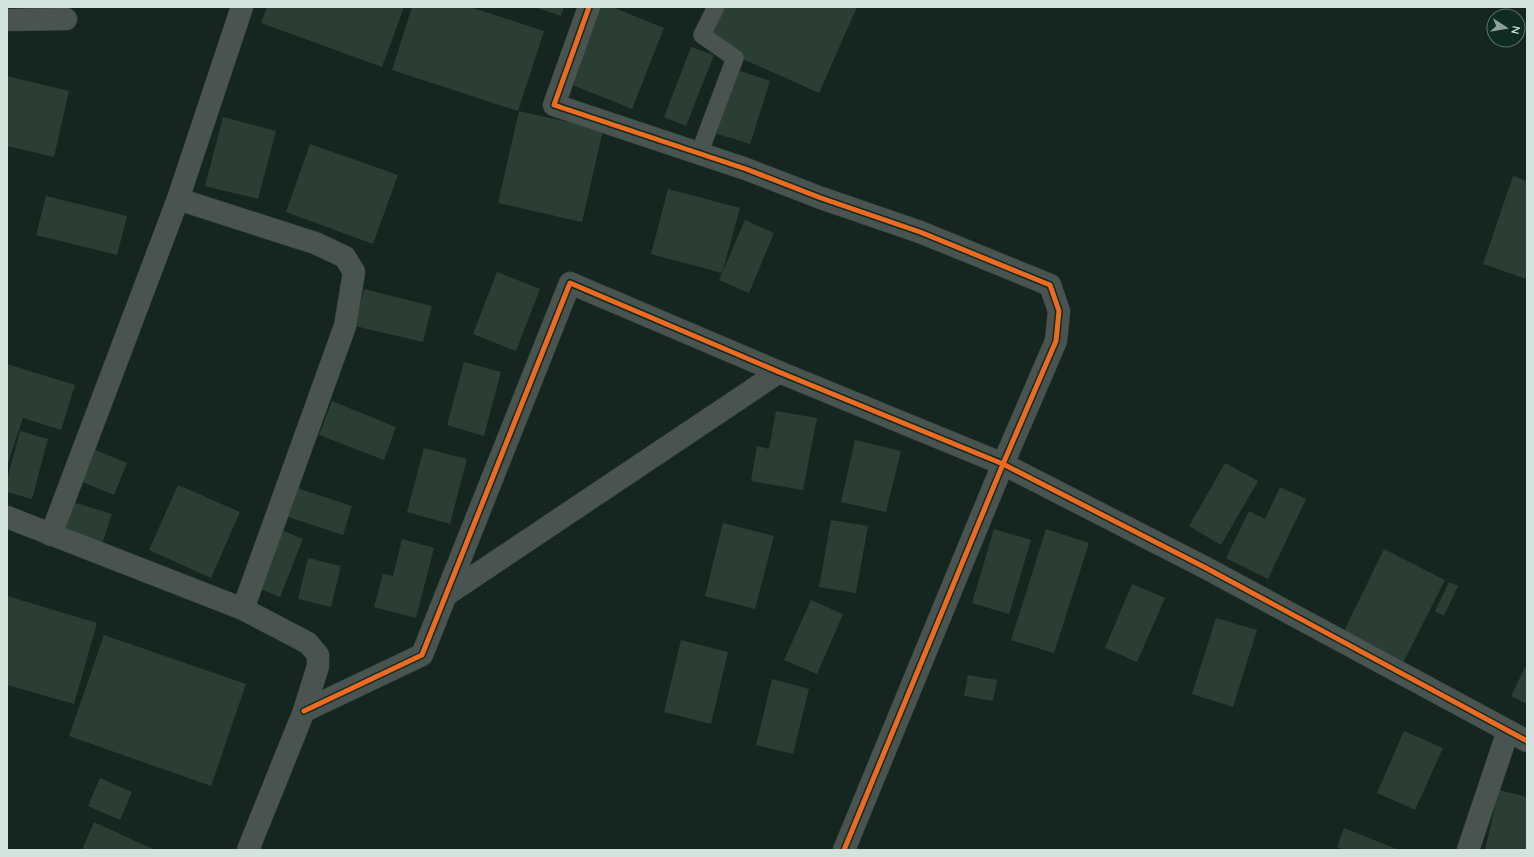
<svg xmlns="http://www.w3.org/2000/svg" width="1534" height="857" font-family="Quicksand,sans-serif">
	<rect width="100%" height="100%" fill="#152520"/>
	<g fill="#2b3e33">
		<path d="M267,7H404L382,67L261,23Z"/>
		<path d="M412,7H470L544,31L518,111L392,70Z"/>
		<path d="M534,7H564L561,16Z"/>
		<path d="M594,7H612L664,28L632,109L565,82Z"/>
		<path d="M709,7H857L819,93L696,38Z"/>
		<path d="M691,47L714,55L686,126L664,117Z"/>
		<path d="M729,67L770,81L750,144L708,131Z"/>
		<path d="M7,76L69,91L54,157L7,146Z"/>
		<path d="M519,111L603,130L582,222L498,203Z"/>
		<path d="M223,117L276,131L258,199L205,186Z"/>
		<path d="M310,144L398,175L373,244L286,212Z"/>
		<path d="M1513,176L1527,181V279L1483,264Z"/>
		<path d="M668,189L740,208L722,273L651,254Z"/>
		<path d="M46,196L127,216L117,255L36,235Z"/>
		<path d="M745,220L774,233L749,293L719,280Z"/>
		<path d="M497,272L540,289L516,351L473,334Z"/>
		<path d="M364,289L432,306L423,342L355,326Z"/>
		<path d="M464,362L501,372L484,436L447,425Z"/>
		<path d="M7,364L75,385L61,430L23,418L7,466Z"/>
		<path d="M332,401L396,427L384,460L319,435Z"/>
		<path d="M776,411L817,418L803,490L751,481L757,446L769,449Z"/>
		<path d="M20,431L48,439L32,499L7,492V480Z"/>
		<path d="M855,440L901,451L886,512L841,502Z"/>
		<path d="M91,448L127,463L114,495L78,480Z"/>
		<path d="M424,448L467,459L450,524L407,512Z"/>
		<path d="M1225,463L1258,481L1221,545L1189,526Z"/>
		<path d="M178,485L240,512L211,578L149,550Z"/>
		<path d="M1280,487L1306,499L1268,579L1226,558L1249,511L1265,519Z"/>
		<path d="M297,488L352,506L343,535L288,517Z"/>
		<path d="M73,502L112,514L101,547L62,535Z"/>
		<path d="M831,520L868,526L856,593L819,587Z"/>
		<path d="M723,523L774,536L755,609L705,596Z"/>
		<path d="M279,529L303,539L280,597L256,587Z"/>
		<path d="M994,529L1031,540L1009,614L972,603Z"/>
		<path d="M1046,529L1089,543L1054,653L1011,640Z"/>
		<path d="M402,539L434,548L416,618L374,607L383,574L393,576Z"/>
		<path d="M1384,549L1445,580L1402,665L1342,635Z"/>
		<path d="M308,558L341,566L331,607L298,599Z"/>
		<path d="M1449,582L1458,586L1444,616L1435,611Z"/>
		<path d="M1132,584L1165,598L1137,662L1105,648Z"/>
		<path d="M7,596L97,623L74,704L7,685Z"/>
		<path d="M811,600L843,614L817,674L784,660Z"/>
		<path d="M1216,618L1257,630L1233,707L1192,694Z"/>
		<path d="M104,635L246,684L211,786L69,736Z"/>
		<path d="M681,640L728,652L711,724L664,712Z"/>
		<path d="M1527,663V704L1511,696Z"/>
		<path d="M968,675L997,680L993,701L964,696Z"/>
		<path d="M772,679L809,689L793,754L756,745Z"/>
		<path d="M1404,731L1443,748L1415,810L1377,793Z"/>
		<path d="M100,778L132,792L120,820L88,806Z"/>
		<path d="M1499,790L1527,797V850H1485Z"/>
		<path d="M94,822L155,850H82Z"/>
		<path d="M1344,828L1399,850H1345L1337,847Z"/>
	</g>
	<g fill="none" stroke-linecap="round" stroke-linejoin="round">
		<defs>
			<path id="service" d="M699,154L735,58L702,35L716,7"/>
			<g id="minor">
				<path d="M589,7L554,105L746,169L821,198L920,232L1050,285L1059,311L1056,341L1003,464L844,850"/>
				<path d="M7,20L66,19"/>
				<path d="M178,199L315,243L345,257L354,272L345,326L243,609"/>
				<path d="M7,517L243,609L308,643L318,655V666L304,711L248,850"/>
				<path d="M51,535L178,199L242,7"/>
				<path d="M446,595L779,372"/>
				<path d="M304,711L422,655L570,283L779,372L1003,464L1206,568L1527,741"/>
				<path d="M1468,850L1508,731"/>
			</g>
		</defs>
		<use href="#service" stroke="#34403c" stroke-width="18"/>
		<use href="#minor" stroke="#34403c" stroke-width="23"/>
		<use href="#service" stroke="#495450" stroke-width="17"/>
		<use href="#minor" stroke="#495450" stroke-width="22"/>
		<defs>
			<g id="cycleway">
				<path d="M589,7L554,105L746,169L821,198L920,232L1050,285L1059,311L1056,341L1003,464L844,850"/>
				<path d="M304,711L422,655L570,283L779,372L1003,464L1206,568L1527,741"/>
			</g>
		</defs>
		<use href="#cycleway" stroke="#0f2b22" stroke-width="8"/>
		<use href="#cycleway" stroke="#ed6a23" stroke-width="5"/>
	</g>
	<rect width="1534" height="857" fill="none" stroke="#d2e2dc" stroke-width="16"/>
	<g transform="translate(1506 28) rotate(102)"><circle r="19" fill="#0f2b22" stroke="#5d746c"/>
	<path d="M0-3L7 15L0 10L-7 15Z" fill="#90a09a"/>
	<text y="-6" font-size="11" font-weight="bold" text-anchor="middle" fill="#d2e2dc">N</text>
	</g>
</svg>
